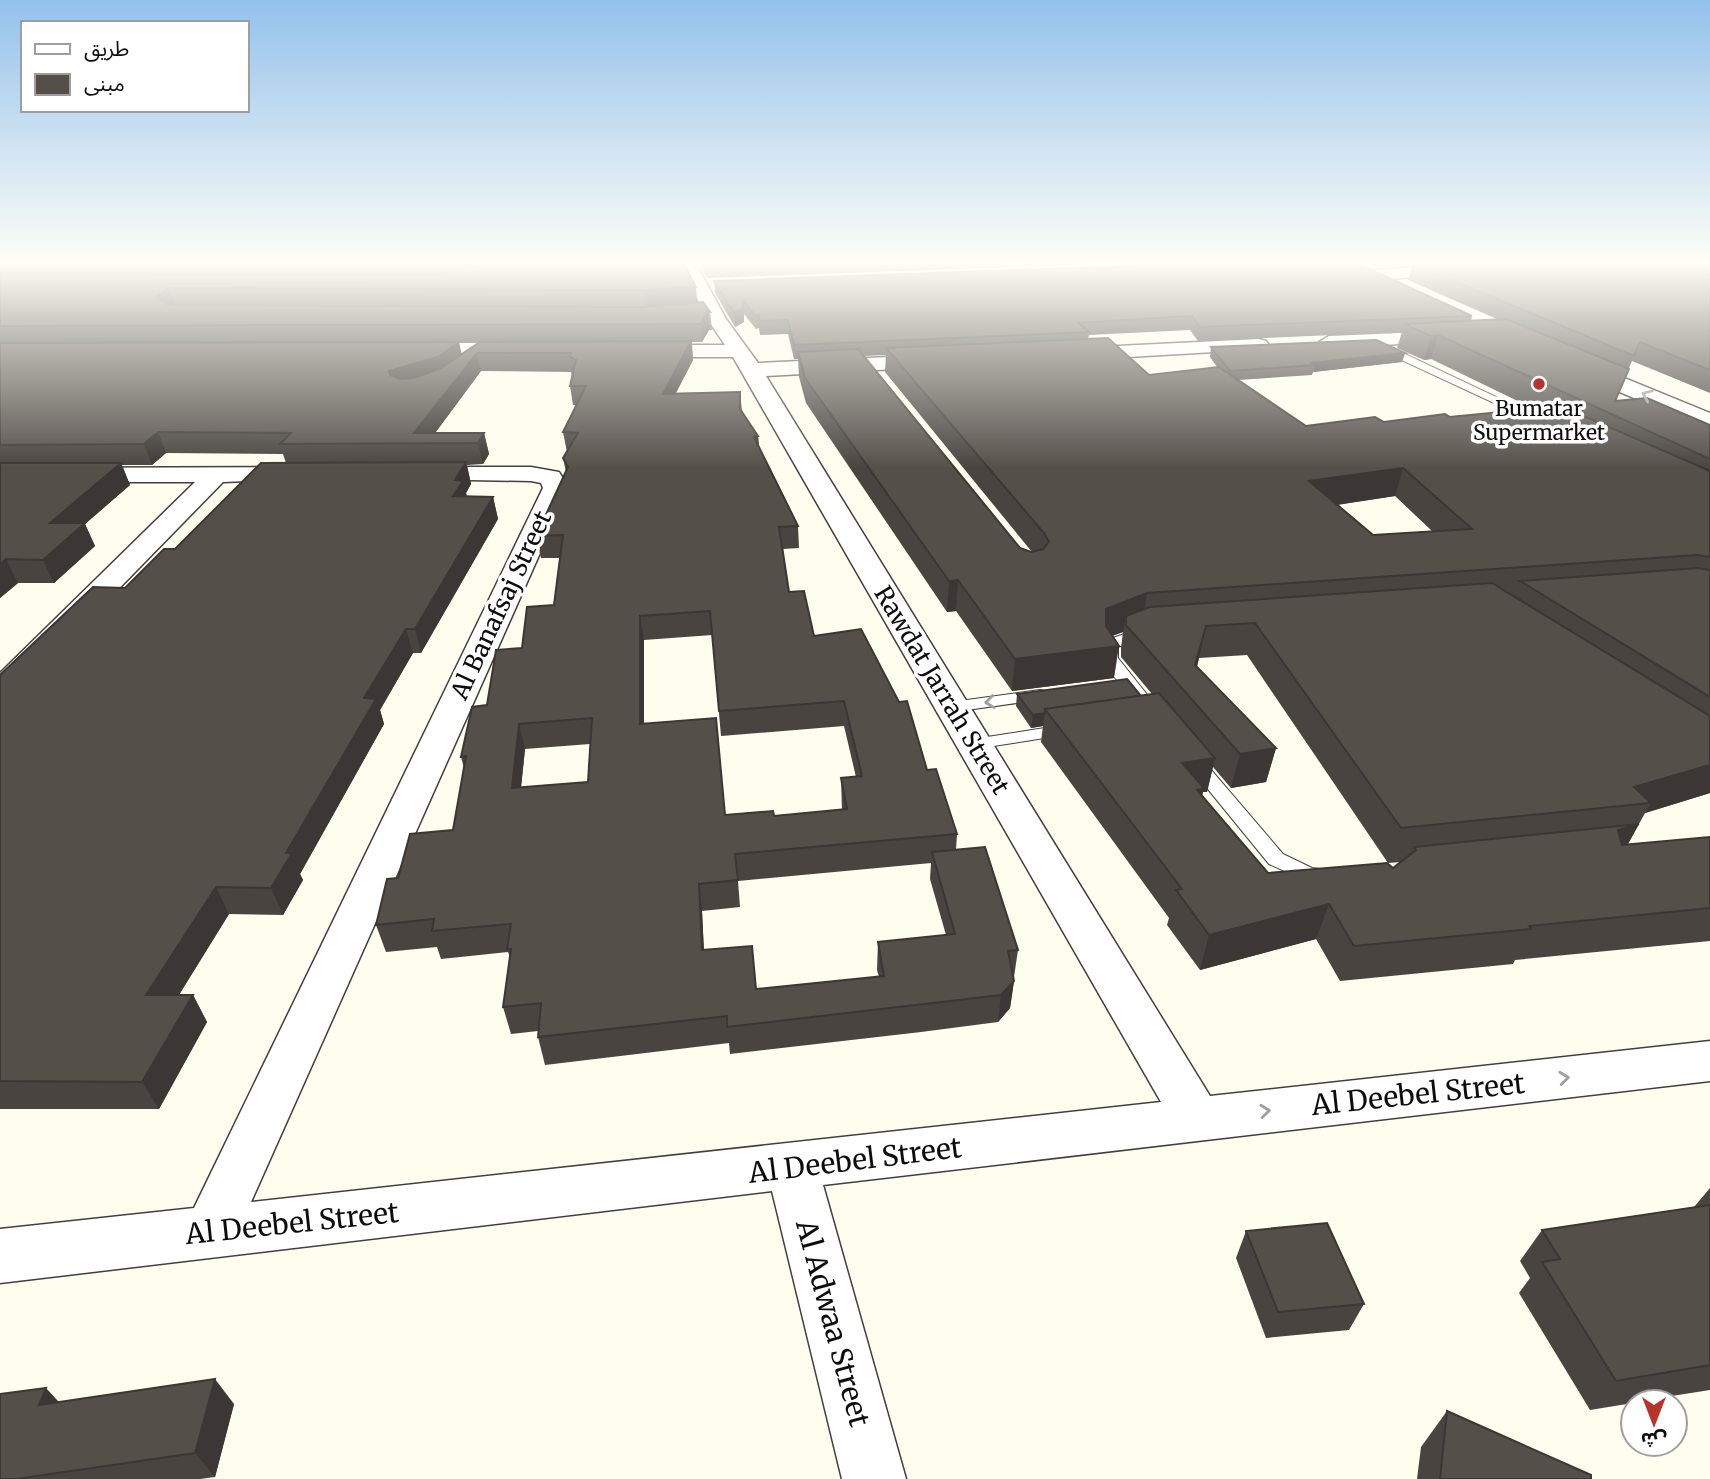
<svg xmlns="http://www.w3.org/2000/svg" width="1710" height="1479" font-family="Merriweather,'Noto Sans Arabic',serif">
	<rect width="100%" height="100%" fill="#fefdee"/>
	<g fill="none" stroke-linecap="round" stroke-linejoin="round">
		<defs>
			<g id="service">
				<path d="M1380,346H1388L1545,420L1535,422L1380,350Z"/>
				<path d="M1145,627L1150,629L1153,632L1150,635L1118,647V658L1149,697L1141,702L1135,701C1122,684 1095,663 1104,641Z"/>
				<path d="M1040,690L1046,691L1048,695L1046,699L952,712L944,707L952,702Z"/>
				<path d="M1064,725L1070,726L1073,730L1070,734L974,749L965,744L974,739Z"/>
				<path d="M1195,756L1201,758L1283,854L1312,868L1328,870L1331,875L1328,880L1309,882L1269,864L1189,766L1186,762L1189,758Z"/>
			</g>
			<g id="minor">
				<path d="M679,262H695L726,319L758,363L933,355L940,357L943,361L940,365L933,367L766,376L1210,1096L1710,1041V1081L823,1185L906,1479H842L772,1191L0,1283V1229L194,1208L543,488L541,483L531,481L414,479L411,474L414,469L423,467H531L559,472L569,488L251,1202L1161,1102L733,357H644L637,355L634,351L637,347L644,345H725L708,320Z"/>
				<path d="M1459,265L1467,270L1465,274L1371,280L1362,275L1371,270Z"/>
				<path d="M1447,331L1457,337L1454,341L1329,348L1319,342L1329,336Z"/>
				<path d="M1259,339L1266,341L1269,345L1266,349L1077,360L1070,358L1067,354L1070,350L1077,348Z"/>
				<path d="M297,467L306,469L309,474L306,479L223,482L12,698L0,701V673L195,482H0V468Z"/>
			</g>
			<path id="tertiary" d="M1573,357L1710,413V430L1565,369L1562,364L1565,359Z"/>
		</defs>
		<use href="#service" stroke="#404040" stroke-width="2"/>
		<use href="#minor" stroke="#404040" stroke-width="3"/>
		<use href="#tertiary" stroke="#404040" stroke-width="3"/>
		<use href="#service" fill="#fff" fill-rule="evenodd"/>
		<use href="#minor" fill="#fff" fill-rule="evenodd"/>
		<use href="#tertiary" fill="#fff" fill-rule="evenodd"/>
	</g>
	<g fill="#494440" fill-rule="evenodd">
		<path d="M0,262H479L470,268L696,287L697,303L710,312L712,330H709L702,342H692L693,360L676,393L740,392L742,411L758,436L759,448L798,526L799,548L783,549L789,592L814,636L927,770L957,834L956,850L1018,950L1014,977H1013L1014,981L1010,1008L998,1022L921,1032L730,1054L729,1043L545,1065L538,1037V1031L511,1034L503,1007L510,957L508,952L441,959L437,947L386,952L376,925L398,878L453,830L464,768L461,757L487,705L522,648L554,605L560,558H541L536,536L566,472L563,458L567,452L563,432L576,405H573L570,386L572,376L571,372L481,371L435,433H484L489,454L483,464L467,465L471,484L466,493L467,497H493L498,519L421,653H413L380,710L384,724L300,874L303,880L283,915L229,914L179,995H193L207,1022L159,1109H0V675L125,588L286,463L283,454L166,453L152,465H122L130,485L85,524L95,546L54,583H18L0,598ZM459,343H478L461,354ZM712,635L721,736L844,726L856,777L841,778L842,810L774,816L725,815L644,724V640ZM590,744L588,782L521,788L525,749ZM931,863L930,879L946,935L878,942L877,970L879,977L756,989L704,950L702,911L740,907L738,881Z"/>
		<path d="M698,262H1152L707,278Z"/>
		<path d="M1367,262H1710V393L1632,361L1615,401L1710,425V793L1645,813L1628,844L1710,837V941L1515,960L1513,964L1340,981L1316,939L1200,970L1167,925L1169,918L1041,742L1043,726L1031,728L1016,706L1017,694L1141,696L1152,694L1121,657V648L1123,632L1112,636L1114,678L1012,691L956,611L947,612L806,403L799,377L798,359H794L788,334L760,335L759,328L756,329L744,314V322L735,327L715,293L714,281L1472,316L1471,321L1499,320L1408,280L1413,265L1378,267ZM1190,330L1198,341L1402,332L1397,348L1424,360L1431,359L1534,409L1384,422L1306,426L1238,380L1312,375L1313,372L1402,362L1405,353L1211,347L1210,357L1217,367L1149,375L1088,339L1089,335ZM886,355L885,372L1032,552L1020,548L863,356ZM1395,496L1432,531L1373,535L1337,505ZM1247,655L1388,863L1401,862L1393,868L1268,873L1202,795L1203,792H1207L1213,767L1231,788L1266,782L1276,748L1197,667L1199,658Z"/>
		<path d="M1710,1188V1390L1633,1402V1403L1590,1410L1519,1293L1530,1278L1520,1261L1542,1230L1694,1207Z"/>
		<path d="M1246,1231L1364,1304L1349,1330L1266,1338L1236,1258Z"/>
		<path d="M59,1402L234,1404L215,1477L200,1479H0Z"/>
		<path d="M1447,1411L1591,1479H1417L1421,1447Z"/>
	</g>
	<g fill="#3c3734">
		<path d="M433,262H479L460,273L436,276Z"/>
		<path d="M696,287L697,304L646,307L644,290Z"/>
		<path d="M169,288L175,305L164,315L157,297Z"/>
		<path d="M743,301L744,322L735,327L734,313Z"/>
		<path d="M707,312L709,330L702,342L701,324Z"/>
		<path d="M1438,335L1431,359L1424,360L1431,336Z"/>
		<path d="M691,341L693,360L665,413L663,394Z"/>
		<path d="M459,342L463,360L394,391L389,371Z"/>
		<path d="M477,353L481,371L427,444L414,433Z"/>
		<path d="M1405,353L1402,362L1313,372L1315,365L1312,363Z"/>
		<path d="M158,432L166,453L152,465L144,444Z"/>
		<path d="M484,433L489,454L483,464L478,443Z"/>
		<path d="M758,436L760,457L754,437Z"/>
		<path d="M466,462L471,484L466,493L468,502L453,496L455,480Z"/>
		<path d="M121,463L130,485L85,524L95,546L54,583L43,560L50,523Z"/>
		<path d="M1403,468L1395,496L1301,510L1309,481Z"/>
		<path d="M493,497L498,519L421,653L415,629Z"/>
		<path d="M6,559L18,583L0,598V564Z"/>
		<path d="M958,580L956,611L947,612L949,581Z"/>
		<path d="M1147,593L1142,624L1126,616L1123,632L1101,640L1106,609Z"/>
		<path d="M640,616L644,640V750L640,724Z"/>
		<path d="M1206,626L1199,658L1188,698L1195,665Z"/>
		<path d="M406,629L413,653L380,710L384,724L300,874L303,880L283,915L271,888L286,853L364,698Z"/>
		<path d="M1119,646L1114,678L1012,691L1015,659Z"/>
		<path d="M1045,713L1043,726L1031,728L1033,715Z"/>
		<path d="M519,724L525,749L518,815L512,788Z"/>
		<path d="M1276,748L1266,782L1231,788L1240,754Z"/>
		<path d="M1215,758L1207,792H1203L1196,822L1182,763Z"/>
		<path d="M1710,765V793L1645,813L1651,803L1634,787Z"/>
		<path d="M1639,824L1620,858L1618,830Z"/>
		<path d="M699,884L702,911L705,978L702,950Z"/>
		<path d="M216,887L229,914L162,1022L146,995Z"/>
		<path d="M1329,904L1316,939L1200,970L1209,935Z"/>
		<path d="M1014,981L1010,1008L998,1022L1001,995Z"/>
		<path d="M193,995L207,1022L159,1109L142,1082Z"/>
		<path d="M215,1379L234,1404L215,1477L195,1453Z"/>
		<path d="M46,1388L69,1413L39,1405Z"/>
	</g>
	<g fill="#554f4a" stroke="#3c3734" stroke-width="2" fill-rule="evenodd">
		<path d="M482,262H683L696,287L644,290L169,288L157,297L169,305L644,307L703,302L710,312H707L701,324L0,326V273L432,275L477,266Z"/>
		<path d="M1232,262H1354L1472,316L1200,327L1192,316L1156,318L1078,323L1089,332L794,345L788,320L759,321V315H755L743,301V308L734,313L714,281Z"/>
		<path d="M1449,262H1710V370L1640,342L1634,356L1413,264Z"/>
		<path d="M1506,319L1629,369L1615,401L1647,398L1710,425V459L1438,335L1431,336L1404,324Z"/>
		<path d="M1108,338L1149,375L1219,367L1306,426L1375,417L1384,422L1445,414L1450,417L1561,406L1710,471V557L1697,555L1147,593L1106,609V626L1119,646L1015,659L958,580L949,581L805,378L798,352L858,349L1020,548L1031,552L1043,549L1049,542L1044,533L886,348ZM1403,468L1472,529L1373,535L1309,481Z"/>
		<path d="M1376,340L1405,353L1312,363L1315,365L1230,371L1211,347Z"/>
		<path d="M691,341L663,394L740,392V409L758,436L754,437L798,526L779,527L789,592L804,591L814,636L861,629L899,702L907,701L927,770L936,769L957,834L735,854L738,880L699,884L702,950L752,946L756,989L884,976L878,942L955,934L932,852L985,847L1018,950L1008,951L1014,981L1001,995L727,1027V1016L538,1037L541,1003L503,1007L511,949H507L511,924L432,931L434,919L376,925L387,879L398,878L410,834L453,830L466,756L461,757L472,707L487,705L496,650L522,648L527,607L554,605L563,535L536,536L568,467L563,458L578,433L563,432L586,386H570L576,360L569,356L571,353H477L414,433H484L478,443L280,444L291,433L158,432L144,444L0,445V343L459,342L438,357L389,371L390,375L401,379L414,378L441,368L480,342ZM710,611L719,711L844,701L862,776L841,778L847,809L774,816L773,811L725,815L716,718L640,724V616ZM592,718L588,782L512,788L519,724Z"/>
		<path d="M466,462L455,480L463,481L453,496L493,497L415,629H406L364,698L376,699L286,853H292L271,888L216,887L146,995H193L142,1082L0,1081V675L93,587L125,588L164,549H175L261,463Z"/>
		<path d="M0,463H121L50,523H85L43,560L6,559L0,564Z"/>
		<path d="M1698,568L1710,570V697L1520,581Z"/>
		<path d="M1492,583L1710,716V765L1634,787L1651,803L1401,828L1255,623L1206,626L1195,665L1276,748L1240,754L1126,625V616L1150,607Z"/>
		<path d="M1127,679L1141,696L1045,709V713L1033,715L1017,694Z"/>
		<path d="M1159,693L1215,758L1182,763L1204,788L1197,790L1268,873L1387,863L1393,868L1416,850L1414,847L1639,824L1618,830L1622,845L1710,837V908L1529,926L1531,929L1354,946L1329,904L1209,935L1176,890L1182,889L1045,709Z"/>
		<path d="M1710,1205V1365L1616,1381L1542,1262L1560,1259L1542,1230Z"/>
		<path d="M1327,1223L1364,1304L1278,1312L1246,1231Z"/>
		<path d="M215,1379L195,1453L16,1479H0V1394L46,1388L39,1405Z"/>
		<path d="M1447,1411L1591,1475V1479H1440Z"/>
	</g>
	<defs><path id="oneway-chevron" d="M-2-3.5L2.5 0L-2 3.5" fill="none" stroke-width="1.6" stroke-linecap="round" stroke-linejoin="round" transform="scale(1.75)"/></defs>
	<g stroke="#9e9e9e">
		<use href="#oneway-chevron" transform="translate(1647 395) rotate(-157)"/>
		<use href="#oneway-chevron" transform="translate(990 702) rotate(173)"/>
		<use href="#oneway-chevron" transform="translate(1564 1078) rotate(-6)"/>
		<use href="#oneway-chevron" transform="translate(1265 1111) rotate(-6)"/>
	</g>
	<linearGradient id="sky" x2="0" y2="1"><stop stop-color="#93c1ec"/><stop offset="0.56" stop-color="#fffef7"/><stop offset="1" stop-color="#fffef7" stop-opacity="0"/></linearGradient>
	<rect width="1710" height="469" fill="url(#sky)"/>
	<circle fill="#b6342c" stroke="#fff" stroke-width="2.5" cx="1539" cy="384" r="7"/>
	<g text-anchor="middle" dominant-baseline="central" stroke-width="7" stroke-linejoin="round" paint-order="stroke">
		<g font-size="21" fill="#0d0d0d" stroke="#fff">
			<text x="1539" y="408">Bumatar<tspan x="1539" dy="24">Supermarket</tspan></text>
		</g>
		<g font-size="24" fill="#0d0d0d" stroke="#fff">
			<text transform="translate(501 605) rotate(-65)">Al Banafsaj Street</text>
			<text transform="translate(942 690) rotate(59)">Rawdat Jarrah Street</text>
		</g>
		<g font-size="28" fill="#0d0d0d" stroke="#fff">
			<text transform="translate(1418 1094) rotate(-6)">Al Deebel Street</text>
			<text transform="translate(855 1160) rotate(-7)">Al Deebel Street</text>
			<text transform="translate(292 1223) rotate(-6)">Al Deebel Street</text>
			<text transform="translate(833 1323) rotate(75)">Al Adwaa Street</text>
		</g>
	</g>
	<rect x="21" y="21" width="228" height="91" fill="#ffffff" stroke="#9e9e9e" stroke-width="2"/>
	<rect x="35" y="44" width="35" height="10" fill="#ffffff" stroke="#9e9e9e" stroke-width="2"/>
	<text x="84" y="56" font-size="21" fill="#0d0d0d">طريق</text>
	<rect x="35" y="74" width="35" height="21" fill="#554f4a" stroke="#9e9e9e" stroke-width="2"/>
	<text x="84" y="91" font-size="21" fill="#0d0d0d">مبنى</text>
	<g transform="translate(1654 1423) rotate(180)"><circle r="33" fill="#ffffff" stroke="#9e9e9e" stroke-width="2"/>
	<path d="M0-5L12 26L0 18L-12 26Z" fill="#b6342c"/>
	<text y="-10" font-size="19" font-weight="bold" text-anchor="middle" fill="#0d0d0d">ش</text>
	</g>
</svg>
